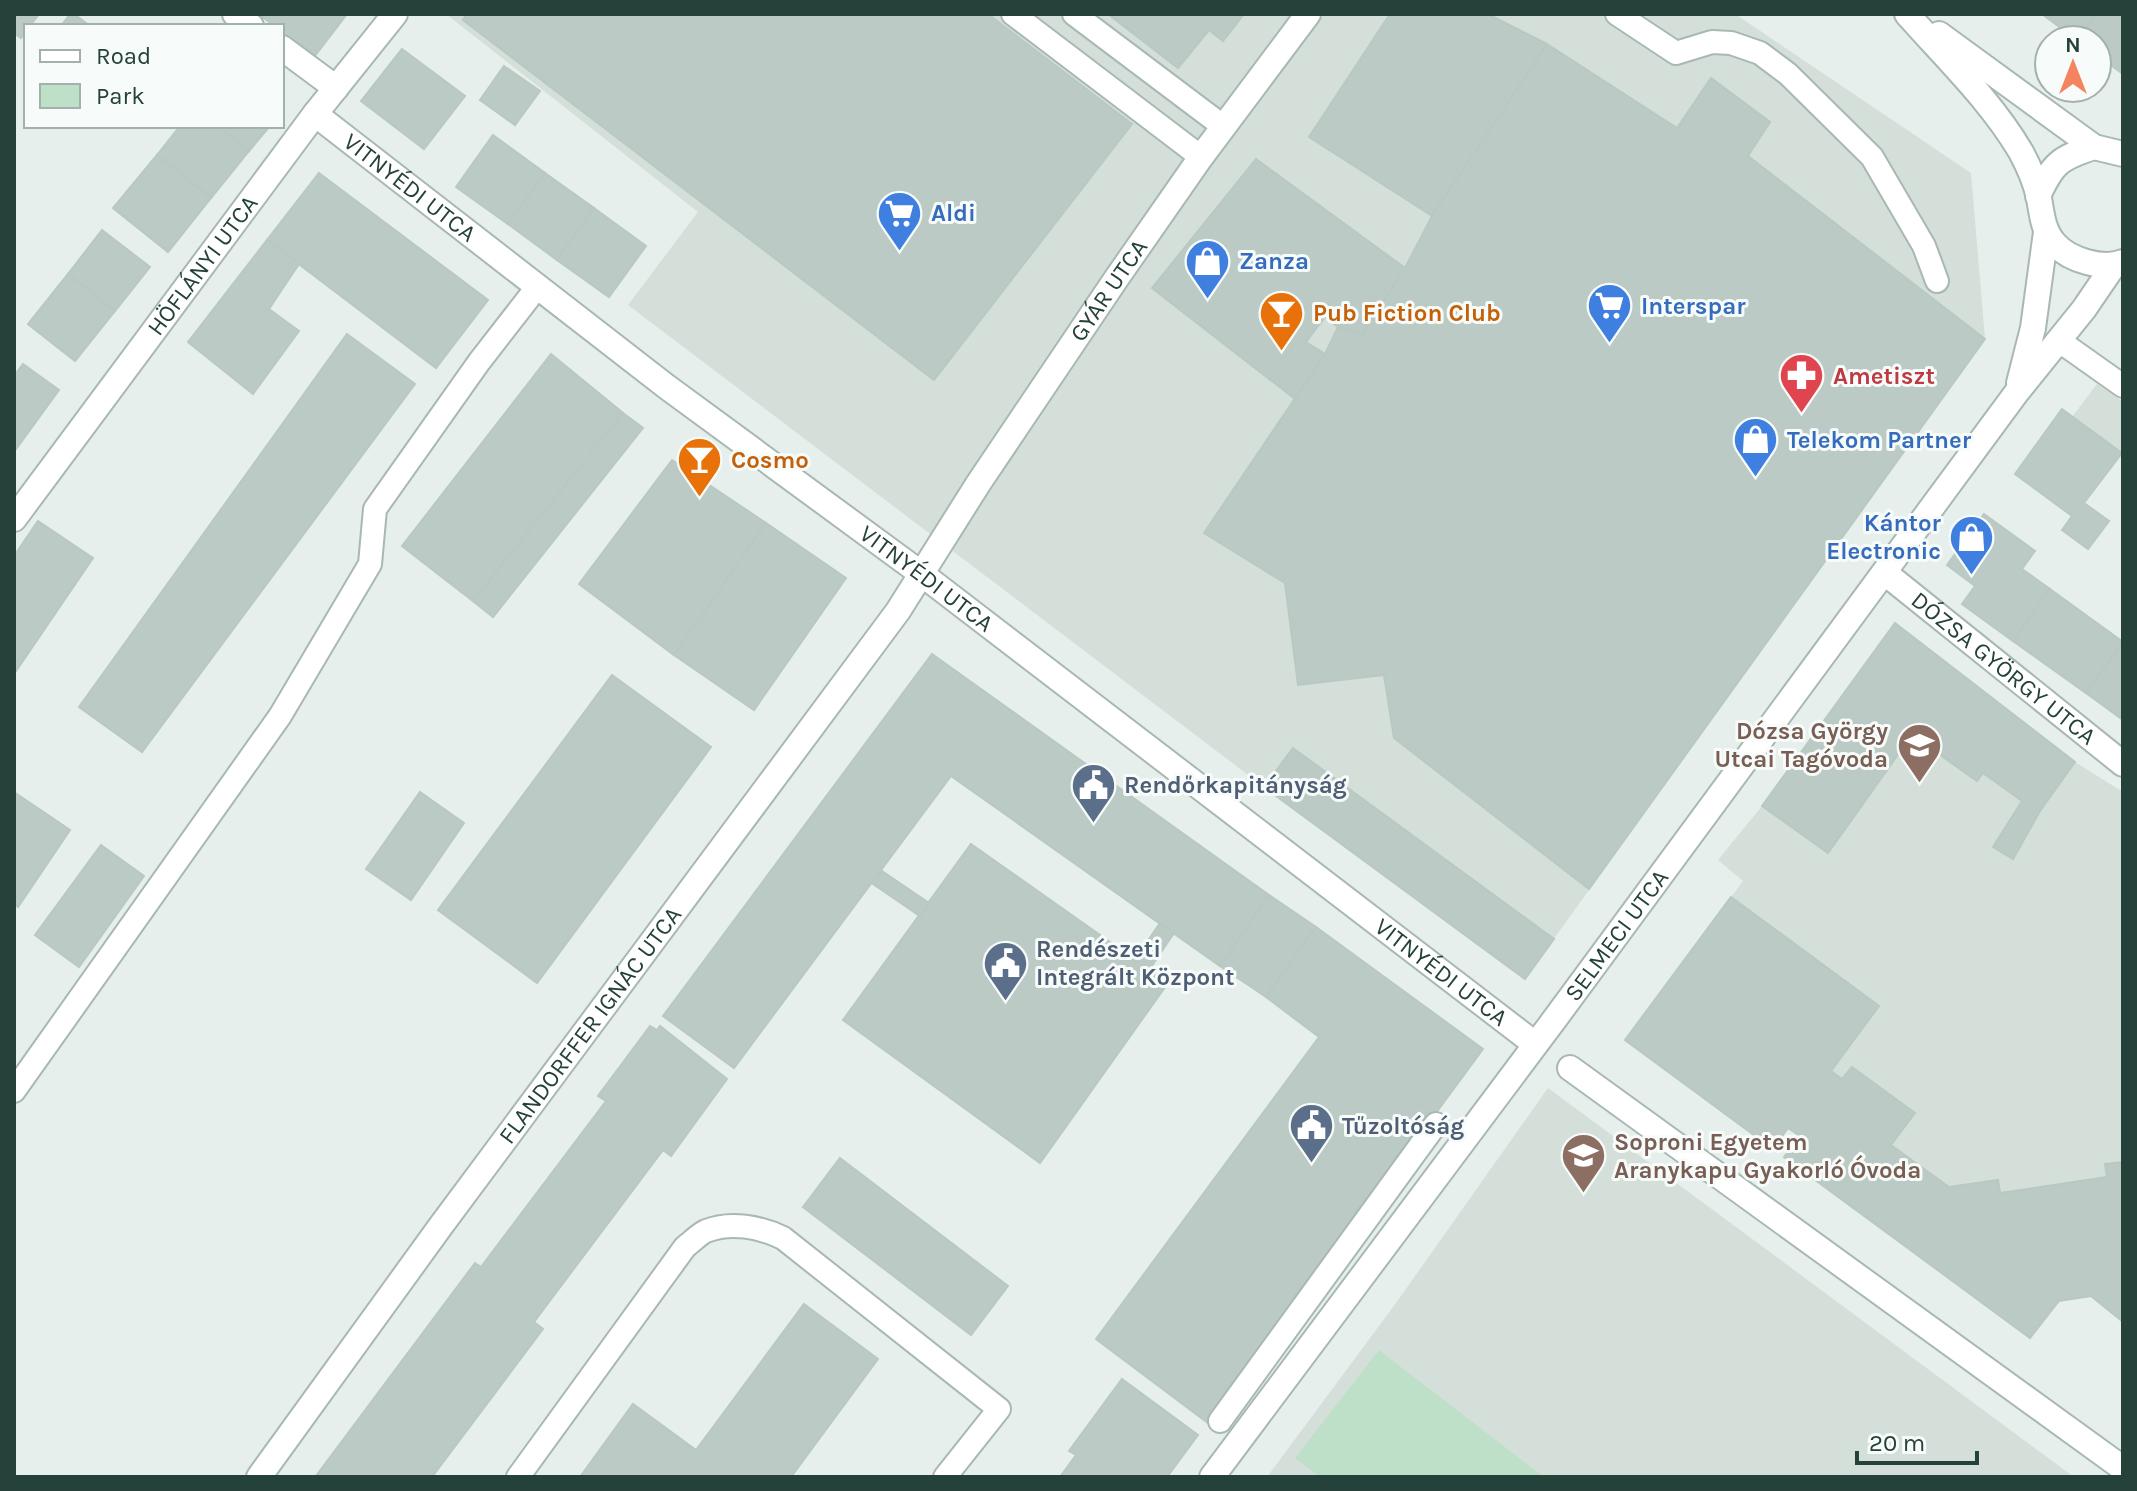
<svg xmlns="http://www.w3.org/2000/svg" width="2137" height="1491" font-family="Karla,sans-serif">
	<rect width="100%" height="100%" fill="#e6efeb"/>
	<g fill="#d4dfda">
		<path d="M446,14H1735L1971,173L1985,339L1525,979L1264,787L628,305L698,212Z"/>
		<path d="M2097,384L2123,402V454L2072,417Z"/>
		<path d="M1895,623L2075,762L2123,792V1322L2091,1296L2059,1301L2030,1338L1784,1157L1800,1135L1788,1128L1773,1149L1625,1040L1743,881L1718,860L1762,806Z"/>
		<path d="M1548,1088L2074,1477H1267L1396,1303Z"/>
	</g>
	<path fill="#bfe0c8" d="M1379,1350L1544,1477H1320L1295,1458Z"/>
	<g fill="#bbcac4" stroke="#b8c9c2" stroke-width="2">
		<path d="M14,14H39L30,26H26V31L21,38L14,33Z"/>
		<path d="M70,14H74L90,26H61Z"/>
		<path d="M259,14H347L314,57L282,32V26H274Z"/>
		<path d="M467,14H988L1132,124L934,380L463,20Z"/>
		<path d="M1108,14H1244L1223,41L1209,30L1178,68Z"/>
		<path d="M1390,14H1488L1547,44L1432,216L1309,137Z"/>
		<path d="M2042,14H2096L2077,40Z"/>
		<path d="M2096,14H2123V74L2097,55V40H2077Z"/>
		<path d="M1547,44L1677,128L1711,78L1770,122L1748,156L1985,339L1589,889L1394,738L1384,675L1298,685L1285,583L1204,533L1325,354L1338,327L1362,334L1405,268L1432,216Z"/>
		<path d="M402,49L465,96L424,149L361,101Z"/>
		<path d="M504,66L540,91L515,125L480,100Z"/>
		<path d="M180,126H218L249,151L211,198L157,155Z"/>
		<path d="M218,126H270L249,151Z"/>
		<path d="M493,135L545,173L508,224L456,187Z"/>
		<path d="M157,155L211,198L168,252L113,208Z"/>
		<path d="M1256,159L1405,268L1362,334L1338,327L1325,317L1306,342L1325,354L1295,399L1152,288Z"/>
		<path d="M319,173L488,300L436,368L267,240Z"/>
		<path d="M545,173L594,208L557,260L508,224Z"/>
		<path d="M594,208L646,246L609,297L557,260Z"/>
		<path d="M102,230L150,267L115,311L68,274Z"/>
		<path d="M267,240L299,264L269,309L299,331L253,394L188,342Z"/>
		<path d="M68,274L115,311L75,361L28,324Z"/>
		<path d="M347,334L415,384L142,752L79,707Z"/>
		<path d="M551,354L623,413L473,601L402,546Z"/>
		<path d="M23,364L59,390L14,452V376Z"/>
		<path d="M2062,409L2122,453L2084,503L2109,521L2088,549L2062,530L2072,516L2015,474Z"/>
		<path d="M623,413L643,428L493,617L473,601Z"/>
		<path d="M672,460L766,523L747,555L674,655L579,584Z"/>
		<path d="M1984,514L2035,551L2022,569L2050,589L2013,641L1962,604L1975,586L1947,565Z"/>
		<path d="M38,521L93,558L14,674V556Z"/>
		<path d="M766,523L846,578L754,710L674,655Z"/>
		<path d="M2050,589L2123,642L2086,693L2013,641Z"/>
		<path d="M1895,623L2075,762L2040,811L2013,859L1993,847L2022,801L1983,773L1977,781L1912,735L1828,853L1762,806Z"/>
		<path d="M2123,643V720L2086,693Z"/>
		<path d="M932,654L1269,895L1220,966L951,776L734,1068L663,1016Z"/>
		<path d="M612,675L711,747L537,983L438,910Z"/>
		<path d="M1293,748L1554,939L1525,979L1264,787Z"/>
		<path d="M14,792L70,830L18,907L14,904Z"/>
		<path d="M420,792L464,823L411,900L366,869Z"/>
		<path d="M971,844L1168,983L1040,1163L843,1020Z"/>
		<path d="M101,845L144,876L79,967L35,935Z"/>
		<path d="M882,871L929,903L920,916L873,884Z"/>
		<path d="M1269,895L1316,927L1266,997L1220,966Z"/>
		<path d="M1731,897L1879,1006L1831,1071L1842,1079L1852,1067L1915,1113L1891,1145L1949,1187L1998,1180L2000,1193L2107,1177L2105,1164L2123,1162V1322L2091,1296L2059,1301L2030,1338L1784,1157L1800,1136L1788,1128L1773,1149L1625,1040Z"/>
		<path d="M1160,923L1174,933L1149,970L1135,960Z"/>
		<path d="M1316,927L1483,1049L1208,1423L1096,1339L1319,1037L1266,997Z"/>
		<path d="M650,1026L657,1030L660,1026L727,1079L671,1156L663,1150L534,1322L543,1329L432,1477L316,1476L475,1263L481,1267L606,1101L598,1096Z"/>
		<path d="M840,1158L1008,1286L971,1335L803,1207Z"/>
		<path d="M804,1304L878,1359L791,1477H580L633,1404L696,1450Z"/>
		<path d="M1122,1379L1198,1435L1167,1477H1060L1076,1455L1069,1451Z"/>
	</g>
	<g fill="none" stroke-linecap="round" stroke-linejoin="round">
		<defs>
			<g id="service">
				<path d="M1013,14L1201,157"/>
				<path d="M1074,14L1224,127"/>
				<path d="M1617,14L1676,53L1712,42L1731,43L1760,53L1788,74L1872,157L1924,246L1937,281"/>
				<path d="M2058,340L2123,386"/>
				<path d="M14,1091L280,716L370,564L375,509L479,362L538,286"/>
				<path d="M1220,1421L1436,1124"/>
				<path d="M518,1477L685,1247C692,1242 699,1234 706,1231C731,1221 760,1227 783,1238L999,1409L945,1477"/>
			</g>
			<path id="pedestrian" d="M1570,1068L2121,1467"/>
			<g id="minor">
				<path d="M235,14L251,26"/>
				<path d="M282,48L336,88"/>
				<path id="s1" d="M315,114L667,387L923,575L1535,1044"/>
				<path id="s2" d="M14,519L315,114L395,14"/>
				<path id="s3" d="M1885,573L2123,764"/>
				<path id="s4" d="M259,1477L440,1227L898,611L978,484L1116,279L1201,157L1308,14"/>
			</g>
			<g id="tertiary">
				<path d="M1907,14C1946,58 1991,101 2021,152C2028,165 2036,184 2039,198C2042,215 2043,231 2055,244C2069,260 2103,270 2123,262"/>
				<path d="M1939,34L2094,147L2123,154"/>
				<path d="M2038,196C2053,163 2060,158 2094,147"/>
				<path d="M2019,383L2033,328L2046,232"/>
				<path id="s5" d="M1212,1477L1557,1016L2017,392L2084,309L2114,265"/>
			</g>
		</defs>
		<use href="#service" stroke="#a8b8b2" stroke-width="26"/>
		<use href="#pedestrian" stroke="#a8b8b2" stroke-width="28"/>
		<use href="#minor" stroke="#a8b8b2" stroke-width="28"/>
		<use href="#tertiary" stroke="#a8b8b2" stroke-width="28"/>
		<use href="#service" stroke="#fff" stroke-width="22"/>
		<use href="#pedestrian" stroke="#fff" stroke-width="24"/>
		<use href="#minor" stroke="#fff" stroke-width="24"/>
		<use href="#tertiary" stroke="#fff" stroke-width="24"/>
	</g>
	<defs>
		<symbol id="supermarket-pin" viewBox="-11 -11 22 30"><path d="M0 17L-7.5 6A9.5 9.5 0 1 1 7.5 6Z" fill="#3f7fe0" stroke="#f7fbf9"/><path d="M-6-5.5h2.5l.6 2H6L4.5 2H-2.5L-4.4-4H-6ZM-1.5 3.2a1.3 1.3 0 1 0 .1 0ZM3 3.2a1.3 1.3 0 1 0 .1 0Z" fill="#fff"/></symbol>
		<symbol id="shop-pin" viewBox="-11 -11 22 30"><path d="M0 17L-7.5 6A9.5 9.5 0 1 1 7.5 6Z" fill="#3f7fe0" stroke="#f7fbf9"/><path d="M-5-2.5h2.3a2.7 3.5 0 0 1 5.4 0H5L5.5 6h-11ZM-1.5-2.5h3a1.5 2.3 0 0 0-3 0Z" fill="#fff"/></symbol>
		<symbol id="bar-pin" viewBox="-11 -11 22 30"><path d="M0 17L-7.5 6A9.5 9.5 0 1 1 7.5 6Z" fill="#e8710a" stroke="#f7fbf9"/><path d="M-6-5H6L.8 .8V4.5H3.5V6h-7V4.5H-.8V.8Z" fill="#fff"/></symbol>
		<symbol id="pharmacy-pin" viewBox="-11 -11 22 30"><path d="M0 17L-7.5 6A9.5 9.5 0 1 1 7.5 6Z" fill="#e0444e" stroke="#f7fbf9"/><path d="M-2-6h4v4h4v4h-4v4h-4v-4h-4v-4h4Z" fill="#fff"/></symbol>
		<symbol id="school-pin" viewBox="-11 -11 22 30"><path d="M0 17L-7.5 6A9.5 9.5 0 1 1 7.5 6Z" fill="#8d6e63" stroke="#f7fbf9"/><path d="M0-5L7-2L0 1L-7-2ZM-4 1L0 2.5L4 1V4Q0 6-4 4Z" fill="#fff"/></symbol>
		<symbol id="civic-pin" viewBox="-11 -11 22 30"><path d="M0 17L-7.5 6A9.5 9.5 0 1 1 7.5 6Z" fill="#5c6f8a" stroke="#f7fbf9"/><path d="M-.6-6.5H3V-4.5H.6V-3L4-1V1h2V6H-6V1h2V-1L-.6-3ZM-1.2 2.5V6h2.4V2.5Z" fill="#fff"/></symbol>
	</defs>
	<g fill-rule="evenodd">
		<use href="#supermarket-pin" x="874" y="188" width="51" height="69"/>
		<use href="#shop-pin" x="1182" y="236" width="51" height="69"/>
		<use href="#supermarket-pin" x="1584" y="280" width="51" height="69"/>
		<use href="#bar-pin" x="1256" y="288" width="51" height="69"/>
		<use href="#pharmacy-pin" x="1776" y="350" width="51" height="69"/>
		<use href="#shop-pin" x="1730" y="414" width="51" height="69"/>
		<use href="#bar-pin" x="674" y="434" width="51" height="69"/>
		<use href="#shop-pin" x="1946" y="512" width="51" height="69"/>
		<use href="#school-pin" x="1894" y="720" width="51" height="69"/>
		<use href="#civic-pin" x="1068" y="760" width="51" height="69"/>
		<use href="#civic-pin" x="980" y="938" width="51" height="69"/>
		<use href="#civic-pin" x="1286" y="1100" width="51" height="69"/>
		<use href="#school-pin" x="1558" y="1130" width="51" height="69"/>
	</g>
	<g text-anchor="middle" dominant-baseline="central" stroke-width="6" stroke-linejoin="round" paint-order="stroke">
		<g font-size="24" fill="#24423a" stroke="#f7fbf9">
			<text stroke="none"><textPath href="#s1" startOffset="120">VITNYÉDI UTCA</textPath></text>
			<text stroke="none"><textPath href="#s2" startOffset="316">HÖFLÁNYI UTCA</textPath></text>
			<text stroke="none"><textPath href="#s4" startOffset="1460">GYÁR UTCA</textPath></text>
			<text stroke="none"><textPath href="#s1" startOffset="768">VITNYÉDI UTCA</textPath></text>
			<text stroke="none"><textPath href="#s3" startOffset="152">DÓZSA GYÖRGY UTCA</textPath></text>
			<text stroke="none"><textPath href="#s5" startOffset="676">SELMECI UTCA</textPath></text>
			<text stroke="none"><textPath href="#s1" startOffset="1416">VITNYÉDI UTCA</textPath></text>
			<text stroke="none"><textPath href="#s4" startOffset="560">FLANDORFFER IGNÁC UTCA</textPath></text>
		</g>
		<g font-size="24" font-weight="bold" fill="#366cbe" stroke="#f7fbf9" text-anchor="start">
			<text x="931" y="213">Aldi</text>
			<text x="1239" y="261">Zanza</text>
			<text x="1641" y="306">Interspar</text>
			<text x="1787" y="440">Telekom Partner</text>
			<text x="1941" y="523" text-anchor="end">Kántor<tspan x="1941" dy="28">Electronic</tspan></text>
		</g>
		<g font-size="24" font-weight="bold" fill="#c56008" stroke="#f7fbf9" text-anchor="start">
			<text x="1313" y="313">Pub Fiction Club</text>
			<text x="731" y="460">Cosmo</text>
		</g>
		<g font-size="24" font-weight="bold" fill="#be3a42" stroke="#f7fbf9" text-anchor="start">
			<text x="1833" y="376">Ametiszt</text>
		</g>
		<g font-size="24" font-weight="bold" fill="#785e54" stroke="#f7fbf9" text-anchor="end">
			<text x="1888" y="731">Dózsa György<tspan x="1888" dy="28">Utcai Tagóvoda</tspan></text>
			<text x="1614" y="1142" text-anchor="start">Soproni Egyetem<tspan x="1614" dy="28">Aranykapu Gyakorló Óvoda</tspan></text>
		</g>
		<g font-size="24" font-weight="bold" fill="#4e5e75" stroke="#f7fbf9" text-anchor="start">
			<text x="1124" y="785">Rendőrkapitányság</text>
			<text x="1036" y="949">Rendészeti<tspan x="1036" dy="28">Integrált Központ</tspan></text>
			<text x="1342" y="1126">Tűzoltóság</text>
		</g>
	</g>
	<rect width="2137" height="1491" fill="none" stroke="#24423a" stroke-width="32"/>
	<rect x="24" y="24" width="260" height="104" fill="#f7fbf9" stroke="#a3b1ad" stroke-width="2"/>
	<rect x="40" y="50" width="40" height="12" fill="#ffffff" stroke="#a3b1ad" stroke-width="2"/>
	<text x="96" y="64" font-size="24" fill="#24423a">Road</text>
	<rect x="40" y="84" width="40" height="24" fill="#bfe0c8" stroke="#a3b1ad" stroke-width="2"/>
	<text x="96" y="104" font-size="24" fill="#24423a">Park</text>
	<g transform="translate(2073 64)"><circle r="38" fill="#f7fbf9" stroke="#a3b1ad" stroke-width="2"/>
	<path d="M0-6L14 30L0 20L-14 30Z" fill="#f4845f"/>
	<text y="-12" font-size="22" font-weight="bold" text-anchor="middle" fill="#24423a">N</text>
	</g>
	<path d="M1857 1451v12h120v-12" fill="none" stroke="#24423a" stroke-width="4"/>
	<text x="1869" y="1451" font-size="24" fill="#24423a" stroke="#f7fbf9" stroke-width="6" paint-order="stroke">20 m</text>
</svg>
